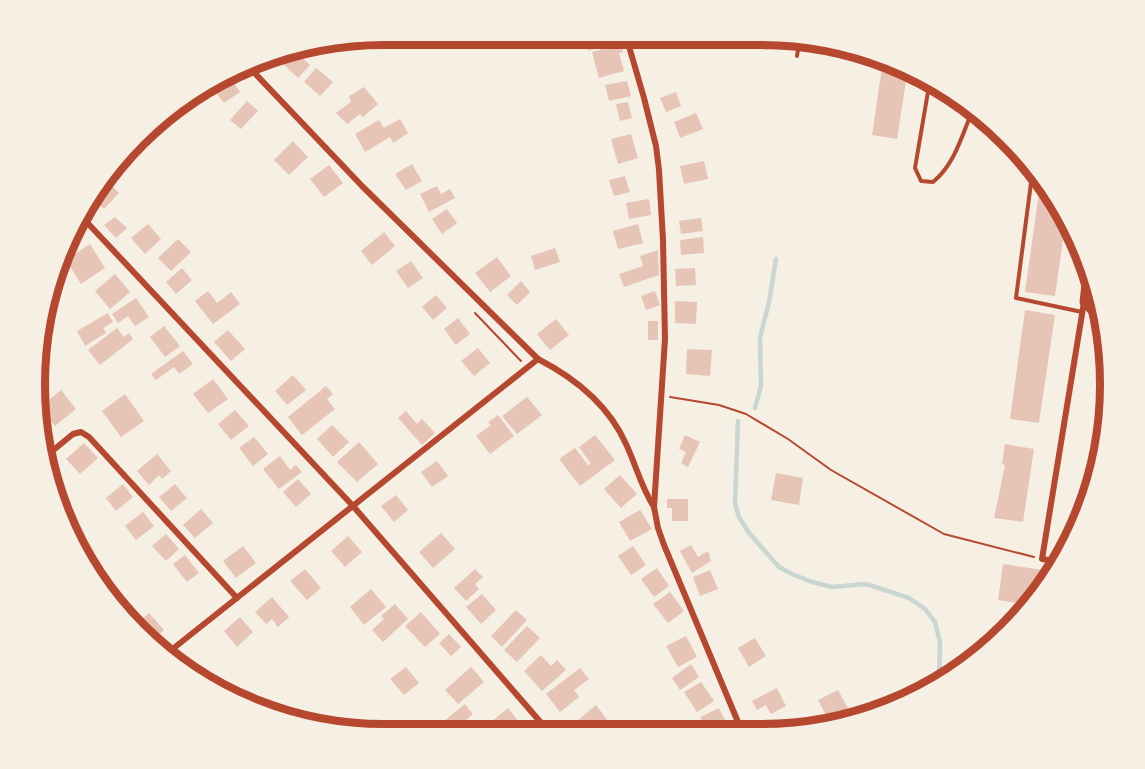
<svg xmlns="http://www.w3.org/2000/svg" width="1145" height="769" font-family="'PT Sans Narrow',sans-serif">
	<rect width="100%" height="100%" fill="#f6efe4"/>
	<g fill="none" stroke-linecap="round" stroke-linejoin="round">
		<g stroke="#c9d6d2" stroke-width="4.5">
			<path d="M755,408L761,386L760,338L769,302L776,259"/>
			<path d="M738,421L735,504L739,517L749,533L779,567L792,574L812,582L832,587L866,584L909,598L925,609L935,622L940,642L939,680"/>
		</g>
	</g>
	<g fill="#e6c5b7">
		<path d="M576,36H615L617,42L588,51L587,42L579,45Z"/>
		<path d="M746,37H770L768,50L745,47Z"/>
		<path d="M621,44L623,52L619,53L624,71L599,78L592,52Z"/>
		<path d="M295,51L310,65L298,78L283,64Z"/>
		<path d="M883,61L908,68L897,139L872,135Z"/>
		<path d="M316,68L333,82L320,96L304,82Z"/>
		<path d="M627,81L631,96L609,101L605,85Z"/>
		<path d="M233,82L240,92L224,103L217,94Z"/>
		<path d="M364,87L378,104L363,117L360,114L347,124L336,113L351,102L349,96Z"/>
		<path d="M676,92L681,106L666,112L660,98Z"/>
		<path d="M247,101L258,111L241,129L230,120Z"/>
		<path d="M628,102L632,118L620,121L616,104Z"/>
		<path d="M696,113L703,129L680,138L674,122Z"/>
		<path d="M400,119L408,133L393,143L390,137L365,152L355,134L379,120L384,128Z"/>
		<path d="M631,134L638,158L618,164L611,139Z"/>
		<path d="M293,141L308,157L289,175L274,160Z"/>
		<path d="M704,161L708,179L684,184L680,166Z"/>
		<path d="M412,164L422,181L406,190L395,174Z"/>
		<path d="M329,165L343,183L324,197L310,179Z"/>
		<path d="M625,176L630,192L614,196L609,180Z"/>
		<path d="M107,181L119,193L104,209L92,197Z"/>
		<path d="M1040,185L1066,219L1055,296L1025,292Z"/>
		<path d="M437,186L441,194L450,189L455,198L429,212L420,194Z"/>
		<path d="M649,199L651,215L629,219L626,203Z"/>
		<path d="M447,209L457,223L442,234L432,219Z"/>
		<path d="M115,217L127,228L116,238L104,225Z"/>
		<path d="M701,218L703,231L681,234L679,221Z"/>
		<path d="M148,224L161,239L145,254L131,238Z"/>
		<path d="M638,224L643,243L618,249L613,231Z"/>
		<path d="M384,232L395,246L372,265L361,251Z"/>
		<path d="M703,237L704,253L681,255L680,240Z"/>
		<path d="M178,239L191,252L171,271L158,258Z"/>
		<path d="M90,244L105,268L81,284L66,260Z"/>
		<path d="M555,248L560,262L535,270L531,256Z"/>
		<path d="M658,250L659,275L624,287L619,274L643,266L640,256Z"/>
		<path d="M497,257L511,276L490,292L475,273Z"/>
		<path d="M411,261L423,278L408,288L396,271Z"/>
		<path d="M182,268L192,280L176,294L166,282Z"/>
		<path d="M695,268L696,285L676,286L675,269Z"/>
		<path d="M115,274L130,292L110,309L95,291Z"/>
		<path d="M521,281L530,292L517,305L507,295Z"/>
		<path d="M208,291L217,303L231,292L240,304L213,324L195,301Z"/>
		<path d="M655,291L660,305L646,310L641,296Z"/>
		<path d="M436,295L447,308L433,320L422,307Z"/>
		<path d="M136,298L149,317L135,326L128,316L118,323L112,314Z"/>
		<path d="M675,301L697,302L696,324L675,323Z"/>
		<path d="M1025,310L1055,315L1039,423L1010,419Z"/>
		<path d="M108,313L113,322L103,328L106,333L85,346L77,331Z"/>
		<path d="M458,318L470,334L456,345L444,329Z"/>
		<path d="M556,319L569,335L550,350L537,334Z"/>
		<rect x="648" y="321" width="10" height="19"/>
		<path d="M164,326L180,346L165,357L150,337Z"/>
		<path d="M117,328L124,337L129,333L133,339L100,365L88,350Z"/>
		<path d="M228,330L245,349L231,361L214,342Z"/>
		<path d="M478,348L490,363L474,376L461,361Z"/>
		<path d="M687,349L712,350L710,376L686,374Z"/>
		<path d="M183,351L193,364L179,374L174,367L156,380L151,374Z"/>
		<path d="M293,375L306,390L287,405L275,391Z"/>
		<path d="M213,379L228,399L208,413L193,394Z"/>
		<path d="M326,386L333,394L327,399L335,409L302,435L288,417Z"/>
		<path d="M61,390L76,409L55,426L40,407Z"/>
		<path d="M125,394L144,421L121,437L102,411Z"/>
		<path d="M527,397L542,415L517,434L502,416Z"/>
		<path d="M235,410L249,426L231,440L218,424Z"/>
		<path d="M406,411L417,424L422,419L435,433L422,445L398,418Z"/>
		<path d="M498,415L514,436L490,454L476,436L491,425L488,422Z"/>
		<path d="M332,425L349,442L333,457L317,439Z"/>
		<path d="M595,435L615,460L580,486L559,459L575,448L588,465L591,464L579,447Z"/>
		<path d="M685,435L700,442L688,467L681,463L686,452L679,449Z"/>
		<path d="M254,437L268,454L253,466L239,448Z"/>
		<path d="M359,442L378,464L357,482L337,462Z"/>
		<path d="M84,443L98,458L80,474L66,459Z"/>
		<path d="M1005,444L1034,449L1023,522L994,518L1005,465L1002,464Z"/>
		<path d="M157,454L171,471L162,479L159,475L149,485L137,471Z"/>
		<path d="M280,456L290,470L296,465L302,472L279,489L263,469Z"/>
		<path d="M1094,456L1097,457L1092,497L1087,505Z"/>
		<path d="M437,461L448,476L432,487L421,472Z"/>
		<path d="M776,473L803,478L799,505L771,500Z"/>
		<path d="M620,475L637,494L621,508L604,489Z"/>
		<path d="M298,479L311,494L296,507L283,492Z"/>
		<path d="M123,484L133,497L116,511L106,498Z"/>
		<path d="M175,484L187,498L171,511L159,497Z"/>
		<path d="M396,495L408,510L394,522L381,506Z"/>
		<path d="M667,499H688V521H672V508H667Z"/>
		<path d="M201,509L213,523L195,538L183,525Z"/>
		<path d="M640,510L652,529L630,541L619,522Z"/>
		<path d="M143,512L154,526L136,540L125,526Z"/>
		<path d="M441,533L455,549L433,568L419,552Z"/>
		<path d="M166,534L179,549L166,561L152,546Z"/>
		<path d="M348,536L362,552L345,567L331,551Z"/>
		<path d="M691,545L698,557L708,551L711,561L692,573L680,551Z"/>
		<path d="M243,546L256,563L236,578L223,561Z"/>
		<path d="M633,546L646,565L631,575L618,556Z"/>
		<path d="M185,555L199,573L187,582L173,564Z"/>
		<path d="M1003,564L1049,571L1030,605L998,600Z"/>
		<path d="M657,568L669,586L654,597L641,579Z"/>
		<path d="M305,569L321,588L307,600L290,581Z"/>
		<path d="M475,569L483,577L475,584L479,589L466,601L454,588Z"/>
		<path d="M710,570L718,589L700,596L693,577Z"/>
		<path d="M371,589L386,607L364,625L350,607Z"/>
		<path d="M670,592L684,611L668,623L653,604Z"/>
		<path d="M482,594L496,610L481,624L466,607Z"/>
		<path d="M272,597L289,617L278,627L272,619L266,624L255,612Z"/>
		<path d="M395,604L408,619L383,642L372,630L384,619L381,616Z"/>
		<path d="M516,610L527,620L502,647L491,636Z"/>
		<path d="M421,612L440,634L425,647L405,626Z"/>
		<path d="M149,613L164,630L151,642L135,625Z"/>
		<path d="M240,617L253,632L237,647L224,631Z"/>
		<path d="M527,626L540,638L517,662L504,650Z"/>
		<path d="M449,634L461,647L451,656L439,643Z"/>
		<path d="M686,636L697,657L678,667L666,646Z"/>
		<path d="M755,638L766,656L749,667L738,648Z"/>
		<path d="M541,655L551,666L557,660L566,670L542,691L524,671Z"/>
		<path d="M183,657L196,673L194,674L176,663Z"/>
		<path d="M691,664L699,677L680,690L672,678Z"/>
		<path d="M406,667L419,683L404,695L390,679Z"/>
		<path d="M471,667L484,682L458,704L445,690Z"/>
		<path d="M580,668L589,679L574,690L579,697L560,712L546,694Z"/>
		<path d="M701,682L714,701L697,712L684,692Z"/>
		<path d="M777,688L786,706L771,714L766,705L757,710L752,701Z"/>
		<path d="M838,690L851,714L829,721L818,700Z"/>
		<path d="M465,704L473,714L452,732H444L438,726Z"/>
		<path d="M596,705L614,729L609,733H588L578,720Z"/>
		<path d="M508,708L518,721L504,732H479Z"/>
		<path d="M719,708L727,724L708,733L700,717Z"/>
		<path d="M795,718L797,730L779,734L776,726Z"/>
	</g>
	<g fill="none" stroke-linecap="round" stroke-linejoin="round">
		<g stroke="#b5482f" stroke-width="2">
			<path d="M475,313L521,361"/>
			<path d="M670,397L719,405L746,414L788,439L831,470L944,534L1034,557"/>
		</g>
		<g stroke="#b5482f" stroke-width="4">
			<path d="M797,56L800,37"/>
			<path d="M930,80L915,168L921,181L933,182C955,164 962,135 973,109"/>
			<path d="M1032,175L1016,298L1082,312"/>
		</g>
		<g stroke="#b5482f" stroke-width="6">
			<path d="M626,36L644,98L656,146L659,170L663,240L665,339L654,507L658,528L664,545L743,734"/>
			<path d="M247,65L363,187L538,359C575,378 609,406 626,444C636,465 641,487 654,507"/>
			<path d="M81,216L353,506L550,733"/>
			<path d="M45,457L73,434L81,432L89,437L237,598"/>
			<path d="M1055,561L1042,559L1084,302"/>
			<path d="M165,655L538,359"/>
		</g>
		<path stroke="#b5482f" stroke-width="9" d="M1087,276L1084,302L1098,317"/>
	</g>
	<path d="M0 0H1145V769H0ZM384 45H761A339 339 0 0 1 1100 384V385A339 339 0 0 1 761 724H384A339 339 0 0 1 45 385V384A339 339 0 0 1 384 45Z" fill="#f6efe4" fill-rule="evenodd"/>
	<path fill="none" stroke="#b5482f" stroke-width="8" d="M384 45H761A339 339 0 0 1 1100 384V385A339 339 0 0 1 761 724H384A339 339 0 0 1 45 385V384A339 339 0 0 1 384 45Z"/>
</svg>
